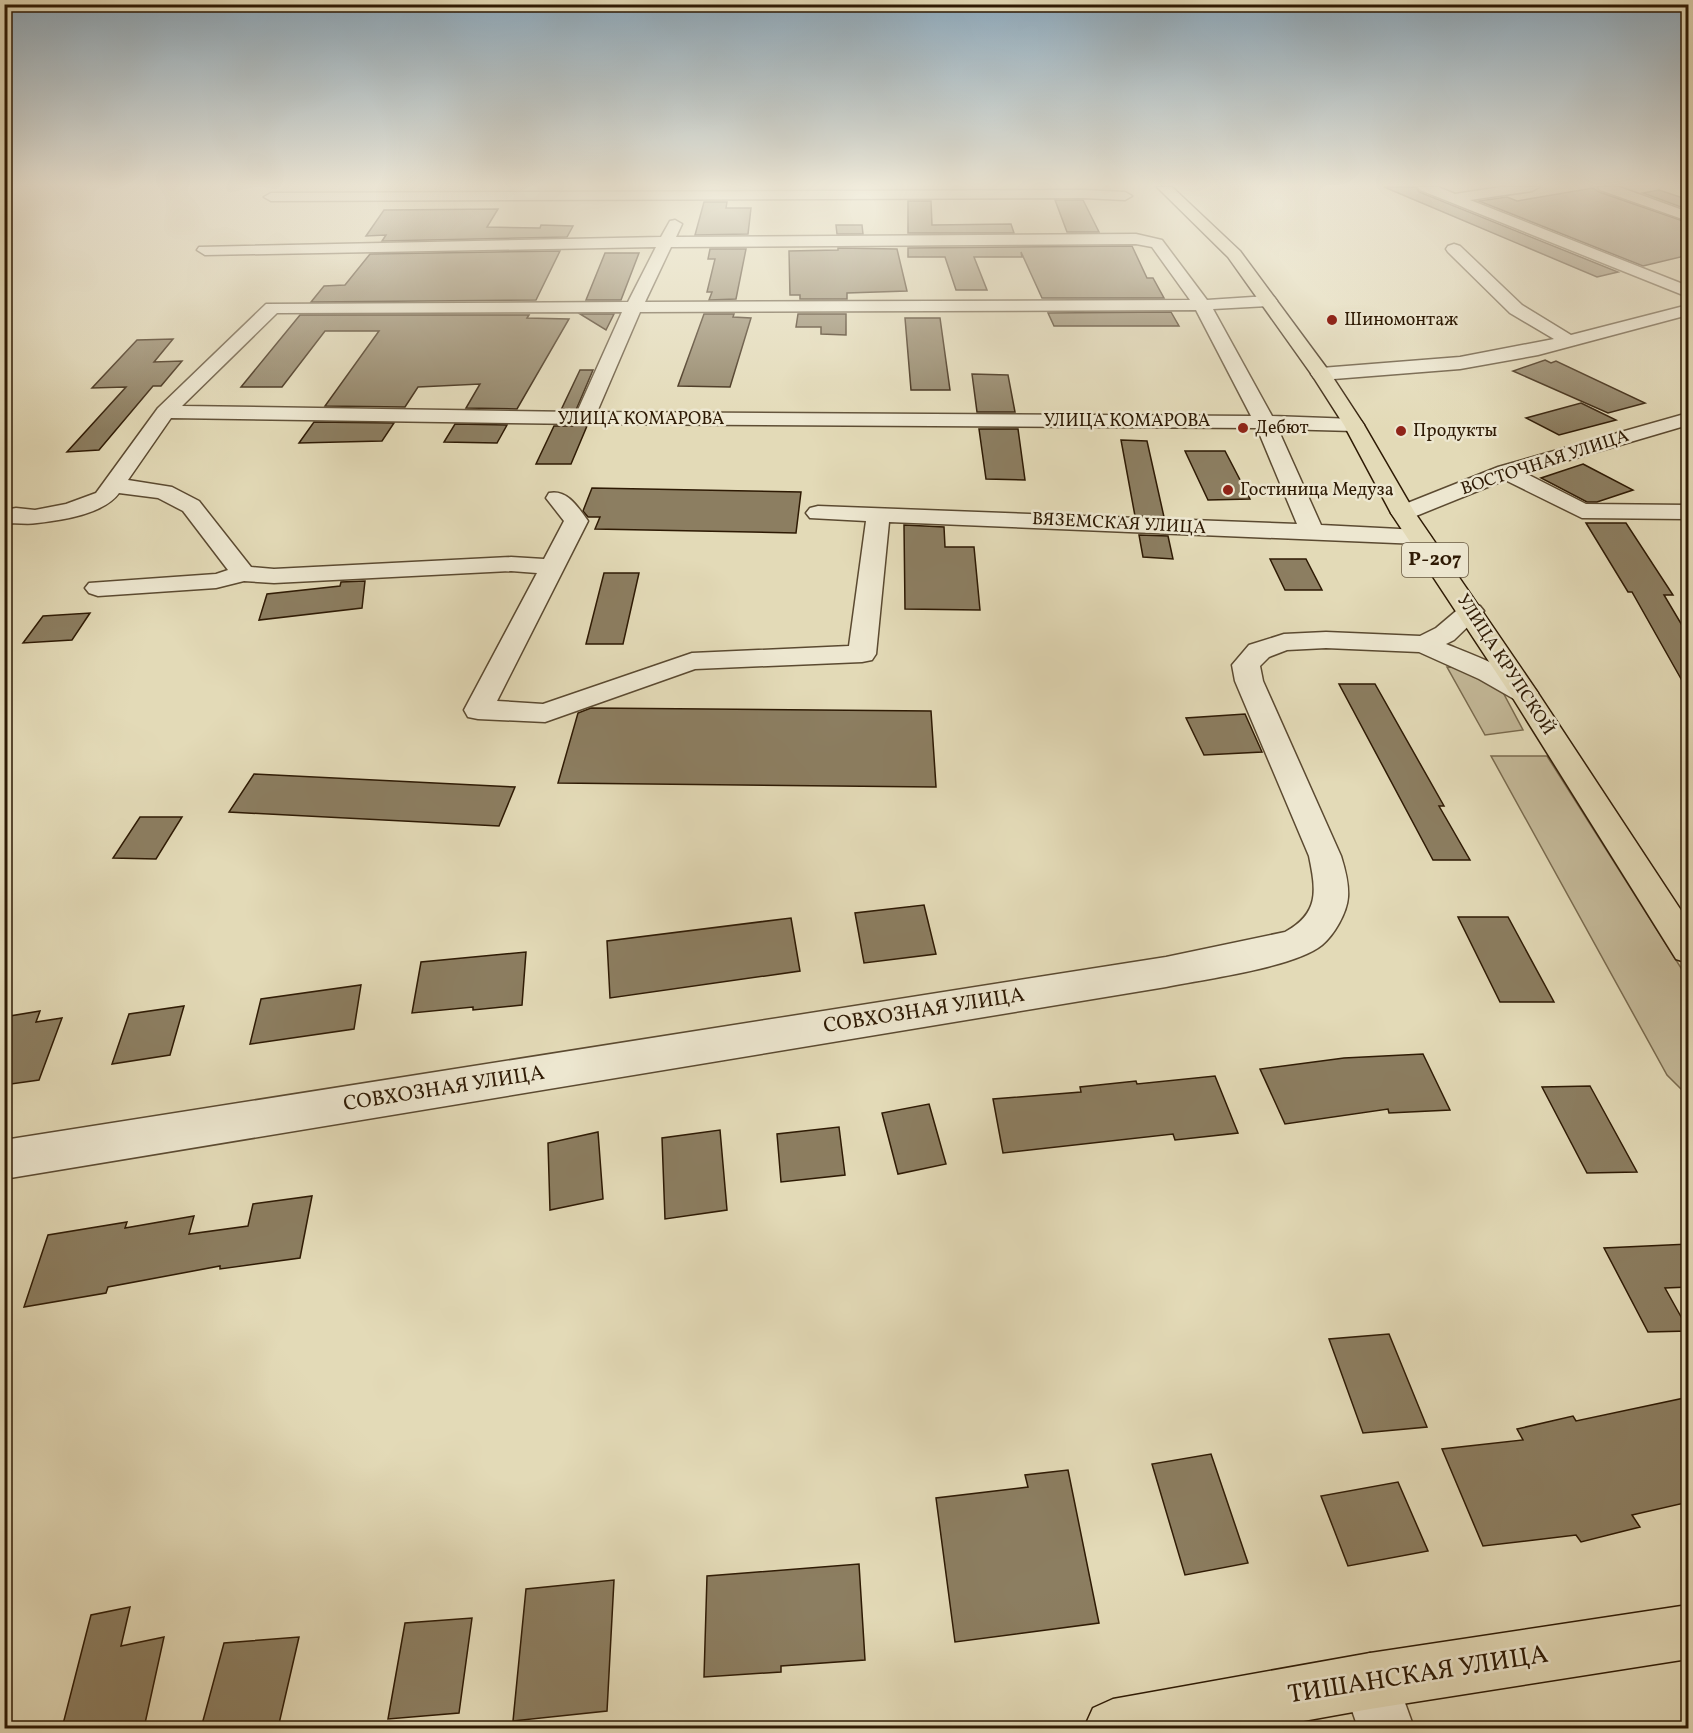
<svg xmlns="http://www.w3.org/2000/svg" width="1693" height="1733" font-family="Vollkorn,serif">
	<rect width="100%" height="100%" fill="#e3dab7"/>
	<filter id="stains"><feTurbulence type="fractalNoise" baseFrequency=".00333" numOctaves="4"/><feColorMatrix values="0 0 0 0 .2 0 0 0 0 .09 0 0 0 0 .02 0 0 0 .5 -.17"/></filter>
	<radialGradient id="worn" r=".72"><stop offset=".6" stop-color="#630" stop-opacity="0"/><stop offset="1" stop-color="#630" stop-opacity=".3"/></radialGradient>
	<g fill="#c4b999" stroke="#796a4e" stroke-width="1.5">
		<path d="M1447,667L1491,670L1523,730L1485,735Z"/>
		<path d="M1491,756H1547L1688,979V1096L1667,1075Z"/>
	</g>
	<g fill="#8c7e61" stroke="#2e1a04" stroke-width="1.5">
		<path d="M1384,187H1416L1419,192L1618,272L1597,277Z"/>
		<path d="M1593,188L1599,192L1689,223V255L1643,266L1479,201L1507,197L1517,201Z"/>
		<path d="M1659,190L1689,200V210L1643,193Z"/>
		<path d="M1055,200H1083L1099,232H1067Z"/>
		<path d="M908,201H931L932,225L1011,224L1014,233H908Z"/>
		<path d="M704,202H727L726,208H751L748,234L695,235Z"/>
		<path d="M498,209L487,227L540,228L541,225L573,226L567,237L382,241L386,235L366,236L384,210Z"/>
		<path d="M836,225H862L863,234H837Z"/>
		<path d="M1132,246L1147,278H1153L1164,298H1042L1021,252L1022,257H974L987,290H956L945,257H908V248Z"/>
		<path d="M838,248L897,249L907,291L847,293V299H800V295H790L789,251L838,250Z"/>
		<path d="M710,249H746L736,299L709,300L712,292H707L715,259H708Z"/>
		<path d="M560,251L536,300L311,302L324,286L345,285L370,254Z"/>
		<path d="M605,253H639L621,300H586Z"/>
		<path d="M1171,312L1179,326H1054L1048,313Z"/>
		<path d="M580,314H614L606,330Z"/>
		<path d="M704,314H734L733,317L751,318L730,387L678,386Z"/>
		<path d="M798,314H846V335L821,334V327H796Z"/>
		<path d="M300,315H529L527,318L569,319L517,409L466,408L480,384L418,387L405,407L325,406L379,331H325L282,387H241Z"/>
		<path d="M905,318H940L950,390H911Z"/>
		<path d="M173,339L154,362L182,361L161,386H153L99,450L67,452L126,387L92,388L137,340Z"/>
		<path d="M1545,360L1551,363L1556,361L1645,403L1608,413L1513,371Z"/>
		<path d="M580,370H593L576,410H561Z"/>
		<path d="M972,374L1008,375L1015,412H977Z"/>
		<path d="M1581,403L1616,420L1559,435L1526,418Z"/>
		<path d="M314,422L394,423L382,441L299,443Z"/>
		<path d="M455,424L507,425L497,443L444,442Z"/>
		<path d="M554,426H587L571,464H536Z"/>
		<path d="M979,429H1018L1025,480L986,479Z"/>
		<path d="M1121,440L1147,441L1164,517L1135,516Z"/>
		<path d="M1185,451H1225L1250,499L1208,500Z"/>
		<path d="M1583,464L1633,490L1597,502H1587L1541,478Z"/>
		<path d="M592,488L801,492L796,533L595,529L600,517H588L583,511Z"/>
		<path d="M1586,523H1626L1673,595H1664L1689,637V693L1632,592H1628Z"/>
		<path d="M904,525L944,527L945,547H974L980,610L905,609Z"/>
		<path d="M1139,535L1168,536L1173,559L1143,557Z"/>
		<path d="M1270,559H1306L1322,590H1285Z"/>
		<path d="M604,573H639L623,644H586Z"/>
		<path d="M365,581L362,608L259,620L267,594L340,586L341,582Z"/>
		<path d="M90,613L72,640L23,643L43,616Z"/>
		<path d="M1339,684H1375L1444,806H1439L1470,860H1433Z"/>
		<path d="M591,708L931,711L936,787L558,783L578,713Z"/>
		<path d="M1245,714L1262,752L1204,755L1186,718Z"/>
		<path d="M254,774L515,787L499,826L229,812Z"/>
		<path d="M140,817H182L156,859L113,858Z"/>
		<path d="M924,905L936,954L864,963L855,913Z"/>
		<path d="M1458,917H1508L1554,1002H1500Z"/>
		<path d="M791,918L800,971L610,998L607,941Z"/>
		<path d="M526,952L522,1005L473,1010V1007L412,1013L421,962Z"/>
		<path d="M361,985L354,1029L250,1044L261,999Z"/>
		<path d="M184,1006L170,1055L112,1064L129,1014Z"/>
		<path d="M40,1011L36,1022L62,1018L39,1080L4,1085V1017Z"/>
		<path d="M1423,1054L1450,1110L1389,1113L1388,1109L1285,1124L1260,1069L1344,1058Z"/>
		<path d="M1215,1076L1238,1133L1175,1140L1173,1134L1003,1153L993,1099L1081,1092L1080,1087L1136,1081L1137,1084Z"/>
		<path d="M1590,1086L1637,1172L1587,1173L1542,1087Z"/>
		<path d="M929,1104L946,1164L898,1174L882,1113Z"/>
		<path d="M839,1127L845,1175L781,1182L777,1134Z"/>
		<path d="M720,1130L727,1210L665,1219L662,1138Z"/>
		<path d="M598,1132L603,1199L550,1210L548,1143Z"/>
		<path d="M312,1196L300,1258L220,1269V1266L108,1287L106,1293L24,1307L48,1235L127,1222L125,1228L194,1216L189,1234L248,1226L253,1204Z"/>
		<path d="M1689,1244V1287L1665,1288L1689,1331L1648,1332L1604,1248Z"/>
		<path d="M1389,1334L1427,1427L1363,1433L1329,1339Z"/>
		<path d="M1689,1397V1502L1632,1515L1640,1527L1581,1542L1576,1535L1483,1546L1442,1449L1523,1440L1517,1429L1573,1416L1576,1421Z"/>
		<path d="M1211,1454L1248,1563L1185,1575L1152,1464Z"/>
		<path d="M1068,1470L1099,1623L955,1642L936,1498L1028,1487L1025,1475Z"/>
		<path d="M1398,1482L1428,1551L1348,1566L1321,1496Z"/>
		<path d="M859,1564L865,1660L781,1666V1672L704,1677L707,1576Z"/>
		<path d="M614,1580L607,1711L513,1721L526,1589Z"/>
		<path d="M130,1607L121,1646L164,1637L144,1728H62L91,1615Z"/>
		<path d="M472,1618L459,1713L388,1719L405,1623Z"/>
		<path d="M299,1637L278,1728H201L224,1643Z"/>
	</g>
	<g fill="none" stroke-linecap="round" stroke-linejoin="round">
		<defs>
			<g id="minor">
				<path d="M1418,187H1438L1455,194L1501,187H1539L1532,191L1470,200L1688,286V297L1420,190Z"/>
				<path d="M1598,187H1619L1688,212V221L1600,190Z"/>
				<path d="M1083,190L1125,192L1132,196L1125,200L1083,198L271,201L264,197L271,193Z"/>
				<path d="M675,220L682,224L676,237L1136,234L1162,240L1207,300L1268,296L1274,297L1277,301L1274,305L1268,306L1213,309L1272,416L1354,419L1361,421L1364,425L1361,429L1354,431L1278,429L1321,525L1419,530L1427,532L1431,537L1427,542L1419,544L889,522L876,654L872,660L862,662L695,669L545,722L478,719L468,717L464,710L537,573L511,571L274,583L244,581L216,588L98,596L89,593L85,588L89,583L216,574L228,570L183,511L158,498L119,493C104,514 63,520 37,523C26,525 16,522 4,524V510L16,508L35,510L66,504L96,493L158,408L266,304L628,302L656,247L205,255L197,250L199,247L661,237L670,221ZM1136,244L1152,247L1190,300L645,302L671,247ZM1196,310L1251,416L597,412L640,312ZM622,312L577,412L182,406L277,313ZM171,418L584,424L1257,428L1297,524L818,506L810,508L806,513L810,518L866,521L849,646L692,653L543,704L497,701L588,521C578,507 567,489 549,493L546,498L564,521L544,559L511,557L274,569L251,567L199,501L172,487L128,480Z"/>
				<path d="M1454,244L1460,246L1522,305L1571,335L1688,305V315L1538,355L1460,369L1321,380L1314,378L1311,374L1314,370L1321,368L1460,357L1554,339L1510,313L1448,252L1446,249L1448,246Z"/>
				<path d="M1688,413V425L1525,473L1586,504L1688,505V519L1582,518L1505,480L1411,518L1403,520L1395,518L1391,513L1395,508L1498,467Z"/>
				<path d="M1471,603L1480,606L1484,611L1454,640L1446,644C1468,653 1526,674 1538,693L1534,699L1524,702L1514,699L1479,679L1419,652L1326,648L1287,650L1269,657L1260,666L1263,681L1341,856C1345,869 1349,883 1348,897C1347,913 1334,935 1322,945C1293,968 1204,979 1166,987L4,1179V1140L1166,957L1285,932C1320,913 1316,890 1309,856L1235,681L1232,665L1249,645L1284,634L1326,632L1420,636L1436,628L1462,606Z"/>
				<path d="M1370,1653L1390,1661L1414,1728H1358L1342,1681L1350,1661Z"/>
			</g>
			<g id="major">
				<path d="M1157,187H1172L1240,251L1328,370L1364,425L1415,513L1534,687L1688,921V963L1676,959L1511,695L1391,513L1344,425L1312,375L1228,257Z"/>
				<path d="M1688,1605V1659L1370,1709L1265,1728H1084L1093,1708L1113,1699L1370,1653Z"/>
			</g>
		</defs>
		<use href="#minor" stroke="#5b4a31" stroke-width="3"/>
		<use href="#major" stroke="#2e1a04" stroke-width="3"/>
		<use href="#minor" fill="#ede7d0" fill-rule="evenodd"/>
		<use href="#major" fill="#e3dab7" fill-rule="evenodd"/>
	</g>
	<linearGradient id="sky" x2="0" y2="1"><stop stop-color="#8da9bc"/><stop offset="0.43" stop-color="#f2eedf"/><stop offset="1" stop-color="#f2eedf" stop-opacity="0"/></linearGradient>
	<rect width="1693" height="430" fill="url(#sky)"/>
	<g fill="#8f2418" stroke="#ede7d0" stroke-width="2">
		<circle cx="1332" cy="320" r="6"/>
		<circle cx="1243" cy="428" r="6"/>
		<circle cx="1401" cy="431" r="6"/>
		<circle cx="1228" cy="490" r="6"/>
	</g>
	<g text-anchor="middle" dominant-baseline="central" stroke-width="5" stroke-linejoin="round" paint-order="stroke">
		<g font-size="18" fill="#2e1a04" stroke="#ede7d0" text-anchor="start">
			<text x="1344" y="320">Шиномонтаж</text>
			<text x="1255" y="428">Дебют</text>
			<text x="1413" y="431">Продукты</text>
			<text x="1240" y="490">Гостиница Медуза</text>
		</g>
		<g font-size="18" fill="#2e1a04" stroke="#ede7d0">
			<text x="641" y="419">УЛИЦА КОМАРОВА</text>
			<text x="1127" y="421">УЛИЦА КОМАРОВА</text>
			<text transform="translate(1545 463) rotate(-18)">ВОСТОЧНАЯ УЛИЦА</text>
			<text transform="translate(1119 524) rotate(3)">ВЯЗЕМСКАЯ УЛИЦА</text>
			<text transform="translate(1505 665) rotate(57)">УЛИЦА КРУПСКОЙ</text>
		</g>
		<rect fill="#ede7d0" stroke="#675841" stroke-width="1.5" x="1402" y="543" width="66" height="34" rx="4.5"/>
		<g font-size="20" font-weight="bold" fill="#2e1a04">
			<text x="1435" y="560">Р-207</text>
		</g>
		<g font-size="21" fill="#2e1a04" stroke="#ede7d0">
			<text transform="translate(924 1011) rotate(-9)">СОВХОЗНАЯ УЛИЦА</text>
			<text transform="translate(444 1089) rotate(-9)">СОВХОЗНАЯ УЛИЦА</text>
		</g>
		<g font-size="26" fill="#2e1a04" stroke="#ede7d0">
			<text transform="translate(1418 1675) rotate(-9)">ТИШАНСКАЯ УЛИЦА</text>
		</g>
	</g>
	<rect width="1693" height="1733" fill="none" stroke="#e3dab7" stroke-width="24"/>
	<rect x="6" y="6" width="1681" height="1721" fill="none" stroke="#2e1a04" stroke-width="3"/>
	<rect x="12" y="12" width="1669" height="1709" fill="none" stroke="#2e1a04" stroke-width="1.5"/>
	<rect width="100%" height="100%" filter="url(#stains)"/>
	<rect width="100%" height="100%" fill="url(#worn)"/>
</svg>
